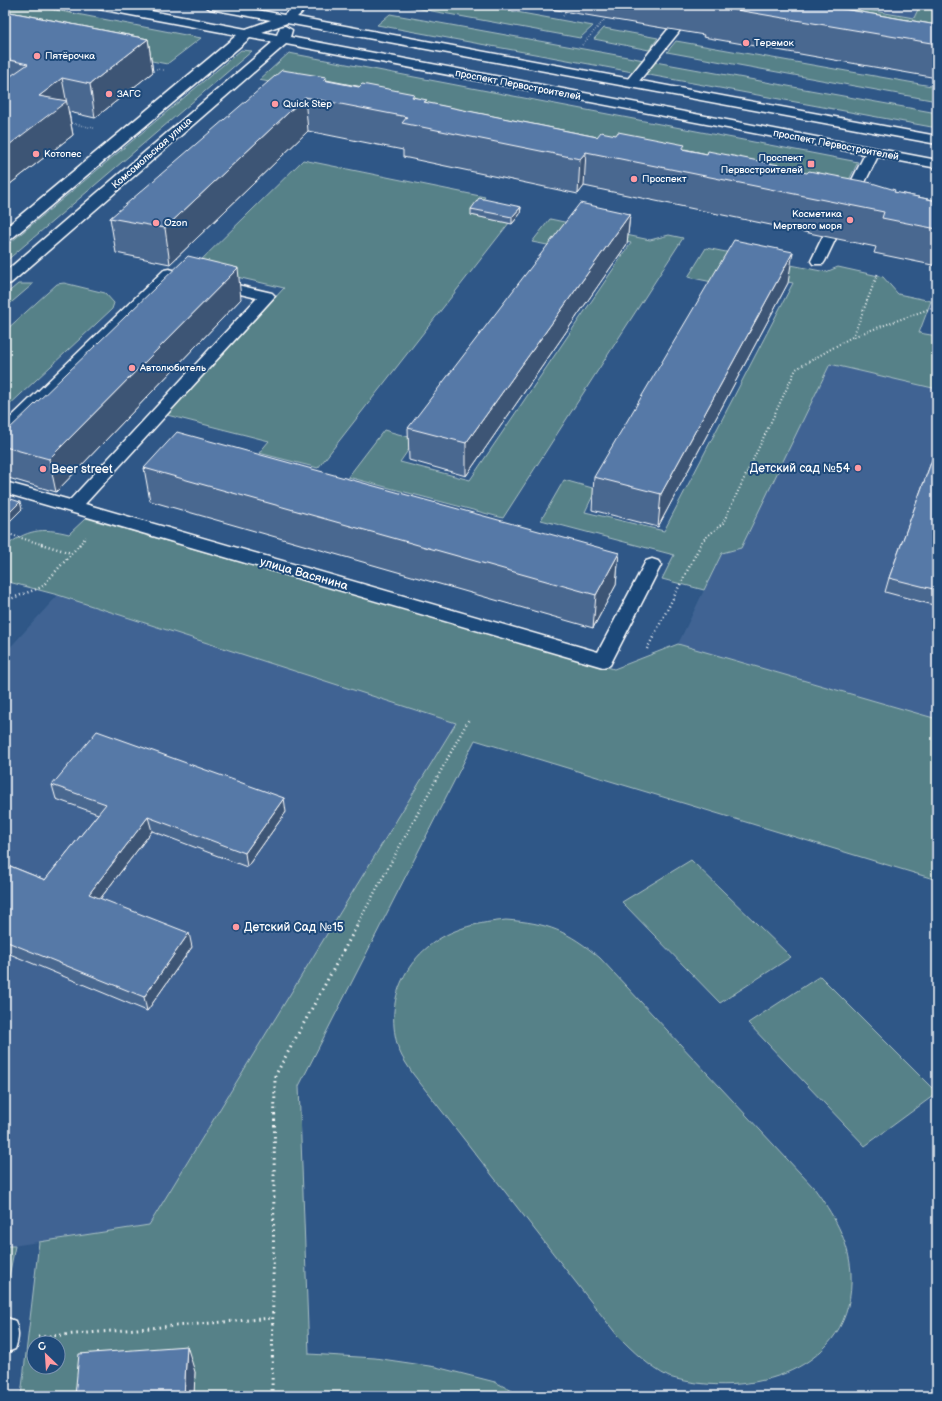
<svg xmlns="http://www.w3.org/2000/svg" width="942" height="1401" font-family="'Balsamiq Sans',sans-serif">
	<rect width="100%" height="100%" fill="#2f5787"/>
	<filter id="ink" filterUnits="userSpaceOnUse"><feTurbulence type="fractalNoise" baseFrequency=".025" numOctaves="2"/><feDisplacementMap in="SourceGraphic" scale="8" xChannelSelector="R" yChannelSelector="G"/><feConvolveMatrix kernelMatrix="1 2 1 2 8 2 1 2 1" color-interpolation-filters="sRGB"/></filter>
	<g filter="url(#ink)">
		<g fill="#3f6493">
			<path d="M835,5H937V22Z"/>
			<path d="M830,364L937,389V719L678,644L722,553L741,547Z"/>
			<path d="M58,595L456,723L149,1225L6,1247L5,952L93,908L152,831L286,812L109,818L50,894L5,876V653Z"/>
		</g>
		<g fill="#568188" stroke="#aac0c4" fill-rule="evenodd">
			<path d="M5,5H30L201,38L167,64L5,32Z"/>
			<path d="M399,5H478L593,26L580,38Z"/>
			<path d="M820,5H858L856,8L914,18L920,5H937V34L827,15Z"/>
			<path d="M390,14L937,113V128L377,25Z"/>
			<path d="M604,28L658,38L649,50L594,39Z"/>
			<path d="M676,41L937,87V101L667,52Z"/>
			<path d="M241,50L252,51L5,262V247Z"/>
			<path d="M289,53L858,162L846,186L937,215L259,80Z"/>
			<path d="M303,160L485,197L471,215L509,223L318,468L259,453L269,441L167,415L284,288L194,267Z"/>
			<path d="M550,219L650,240L669,235L683,238L503,518L348,477L384,430L416,439L400,462L470,480L631,243L576,231L563,248L532,242Z"/>
			<path d="M706,248L826,272L838,267L883,277L898,294L931,301L919,333L937,336V389L830,364L741,548L722,553L704,590L662,579L674,555L541,520L564,480L596,489L585,512L664,531L793,283L725,269L717,283L688,277Z"/>
			<path d="M64,283L105,293L114,303L112,309L5,409V331L57,284Z"/>
			<path d="M18,284H33L5,308V295Z"/>
			<path d="M86,518L614,669L678,644L937,719V880L475,740L299,1086L309,1354L375,1358L436,1367L495,1382L522,1396H194L195,1372L89,1396H21L39,1242L149,1225L456,723L58,595L5,581V547C26,530 42,527 69,534ZM34,1343H58V1367H34Z"/>
			<path d="M691,860L791,957L720,1003L622,902Z"/>
			<path d="M506,920C548,923 568,931 600,958L814,1188C833,1214 849,1240 851,1273C856,1370 749,1401 669,1377C649,1367 633,1351 617,1335L413,1074C408,1066 402,1058 399,1050C382,1001 407,950 455,931C472,924 488,922 506,920Z"/>
			<path d="M820,976L937,1093L865,1146L748,1023Z"/>
			<path d="M5,1246H15L7,1287H5Z"/>
		</g>
		<g fill="none" stroke-linecap="round" stroke-linejoin="round">
			<defs>
				<g id="lane">
					<path d="M674,26L678,27L680,30L678,33L635,86H627L625,83L627,80L670,27Z"/>
					<path d="M873,148L878,149L880,152L854,204L852,207H842L840,204L866,152L868,149Z"/>
					<path d="M829,234L834,235L836,238L825,261L823,264H813L811,261L822,238L824,235Z"/>
					<path d="M169,269L272,293L275,296L85,504L598,652L646,561L652,559L658,561L661,565L610,665L603,667L5,493V482L70,500L257,298L172,278L11,436L5,437V423L164,270Z"/>
					<path d="M5,1317L15,1321C19,1332 19,1338 15,1349L5,1353Z"/>
				</g>
				<path id="secondary" d="M93,5H119L246,29L271,20L210,9L204,5H231L284,15L296,5H310L297,17L937,136V144L287,23L262,32L277,35L280,27L285,26L292,30L290,37L937,160V168L286,44L11,283L5,285V272L273,42L250,38L11,239L5,241V228L237,35L99,9Z"/>
			</defs>
			<use href="#lane" stroke="#fff" stroke-width="3"/>
			<use href="#secondary" stroke="#fff" stroke-width="3"/>
			<g stroke="#fff" stroke-width="1.5" stroke-dasharray="0.5 2" stroke-linecap="butt">
				<path d="M30,5L78,14"/>
				<path d="M563,16L567,11"/>
				<path d="M582,45L606,18"/>
				<path d="M156,69L164,70"/>
				<path d="M69,123L94,128"/>
			</g>
			<g stroke="#fff" stroke-width="2" stroke-dasharray="1 2.5" stroke-linecap="butt">
				<path d="M853,337L878,273"/>
				<path d="M5,533L44,545"/>
				<path d="M79,545L86,537"/>
				<path d="M700,545L703,540L723,523L796,369L852,337L937,306"/>
			</g>
			<g stroke="#fff" stroke-width="2.5" stroke-dasharray="1 3" stroke-linecap="butt">
				<path d="M41,544L71,553"/>
				<path d="M5,601L42,587L80,544"/>
				<path d="M647,649L701,544"/>
				<path d="M357,925L469,719"/>
			</g>
			<g stroke="#fff" stroke-width="3" stroke-dasharray="1.5 4" stroke-linecap="butt">
				<path d="M38,1337L273,1318"/>
				<path d="M272,1396L275,1076L358,924"/>
			</g>
			<use href="#lane" fill="#1f4a7a" fill-rule="evenodd"/>
			<use href="#secondary" fill="#1f4a7a" fill-rule="evenodd"/>
		</g>
		<g fill="#4a6890" stroke="#fff">
			<path d="M527,5H820L937,25V78L703,37L704,35Z"/>
			<path d="M5,11L148,39L153,72L95,118L69,112L73,135L5,188Z"/>
			<path d="M326,77V80L414,97L427,103L597,137L684,149L707,154L784,166L783,169L937,201V266L874,253L876,247L584,186L578,194L403,157V150L308,131L170,264L116,253L110,218Z"/>
			<path d="M521,207L520,214L512,224L471,215V209Z"/>
			<path d="M630,214L627,244L466,476L409,460L408,428Z"/>
			<path d="M788,283L658,527L592,510L594,477Z"/>
			<path d="M241,299L56,492L5,477V433Z"/>
			<path d="M937,446V606L885,592L889,578Z"/>
			<path d="M144,468L619,553L616,585L593,628L150,501Z"/>
			<path d="M52,785L286,812L247,867L152,831L100,899L192,947L147,1011L5,952V864L45,880L98,814L56,799Z"/>
		</g>
		<g fill="#3c5575" stroke="#fff">
			<path d="M148,39L153,72L95,118L90,84Z"/>
			<path d="M62,78L73,135L5,188V148L39,96Z"/>
			<path d="M305,97L308,131L170,264L165,228Z"/>
			<path d="M586,152L584,186L578,194L580,159Z"/>
			<path d="M521,207L520,214L512,224V217Z"/>
			<path d="M630,214L627,244L466,476V443Z"/>
			<path d="M793,252L788,283L658,527L661,494Z"/>
			<path d="M238,268L241,299L56,492L49,459Z"/>
			<path d="M20,502L22,509L5,526V517Z"/>
			<path d="M619,553L616,585L593,628L596,595Z"/>
			<path d="M284,798L286,812L247,867L245,853Z"/>
			<path d="M148,817L152,831L93,908L89,894Z"/>
			<path d="M189,933L192,947L147,1011L144,997Z"/>
			<path d="M187,1346L195,1372L194,1396H184Z"/>
		</g>
		<g fill="#5679a7" stroke="#fff">
			<path d="M707,5H820L937,25V44Z"/>
			<path d="M5,11L148,39L90,84L62,78L51,87L39,96L67,101L5,148V80L28,64L5,59Z"/>
			<path d="M282,70L326,77L323,80L359,87L362,84L414,94L412,97L427,100L424,102L597,137L601,132L616,135L618,132L685,145L682,149L707,154L708,151L784,166L782,168L807,173L809,171L872,183L895,190L894,192L937,201V229L882,218L884,212L586,152L580,159L402,123L407,117L305,97L165,228L110,218Z"/>
			<path d="M479,198L521,207L512,217L471,209Z"/>
			<path d="M580,203L630,214L466,443L408,428Z"/>
			<path d="M734,240L793,252L661,494L594,477Z"/>
			<path d="M188,256L238,268L49,459L5,447V433Z"/>
			<path d="M177,432L619,553L596,595L144,468Z"/>
			<path d="M937,446V590L889,578Z"/>
			<path d="M5,497L20,502L5,517Z"/>
			<path d="M97,731L284,798L245,853L148,817L89,894L189,933L144,997L5,941V864L45,880L106,804L52,785Z"/>
			<path d="M187,1346L184,1396H75L79,1354Z"/>
		</g>
	</g>
	<g fill="#ff9aa2" stroke="#1f4a7a" stroke-width="1.5">
		<circle cx="746" cy="43" r="4"/>
		<circle cx="37" cy="56" r="4"/>
		<circle cx="109" cy="94" r="4"/>
		<circle cx="275" cy="104" r="4"/>
		<circle cx="36" cy="154" r="4"/>
		<rect x="807" y="160" width="8" height="8" rx="2"/>
		<circle cx="634" cy="179" r="4"/>
		<circle cx="850" cy="220" r="4"/>
		<circle cx="156" cy="223" r="4"/>
		<circle cx="132" cy="368" r="4"/>
		<circle cx="858" cy="468" r="4"/>
		<circle cx="43" cy="469" r="4"/>
		<circle cx="236" cy="927" r="4"/>
	</g>
	<g text-anchor="middle" dominant-baseline="central" stroke-width="4" stroke-linejoin="round" paint-order="stroke">
		<g font-size="10" fill="#fff" stroke="#1f4a7a" text-anchor="start">
			<text x="754" y="43">Теремок</text>
			<text x="45" y="56">Пятёрочка</text>
			<text x="117" y="94">ЗАГС</text>
			<text x="283" y="104">Quick Step</text>
			<text x="44" y="154">Котопес</text>
			<text x="803" y="158" text-anchor="end">Проспект<tspan x="803" dy="12">Первостроителей</tspan></text>
			<text x="642" y="179">Проспект</text>
			<text x="842" y="214" text-anchor="end">Косметика<tspan x="842" dy="12">Мертвого моря</tspan></text>
			<text x="164" y="223">Ozon</text>
			<text x="140" y="368">Автолюбитель</text>
		</g>
		<g font-size="10" fill="#fff" stroke="#1f4a7a">
			<text transform="translate(518 85) rotate(11)">проспект Первостроителей</text>
			<text transform="translate(836 145) rotate(11)">проспект Первостроителей</text>
			<text transform="translate(152 153) rotate(-41)">Комсомольская улица</text>
		</g>
		<g font-size="12" fill="#fff" stroke="#1f4a7a" text-anchor="start">
			<text x="850" y="468" text-anchor="end">Детский сад №54</text>
			<text x="51" y="469">Beer street</text>
			<text x="244" y="927">Детский Сад №15</text>
		</g>
		<g font-size="12" fill="#fff" stroke="#1f4a7a">
			<text transform="translate(304 574) rotate(16)">улица Васянина</text>
		</g>
	</g>
	<rect width="942" height="1401" fill="none" stroke="#1f4a7a" stroke-width="20"/>
	<rect x="10" y="10" width="922" height="1381" fill="none" stroke="#fff" stroke-width="1.5" filter="url(#ink)"/>
	<g transform="translate(46 1355) rotate(335)"><circle r="19" fill="#1f4a7a" stroke="#7992af"/>
	<path d="M0-3L7 15L0 10L-7 15Z" fill="#ff9aa2"/>
	<text y="-6" font-size="11" font-weight="bold" text-anchor="middle" fill="#ffffff">С</text>
	</g>
</svg>
